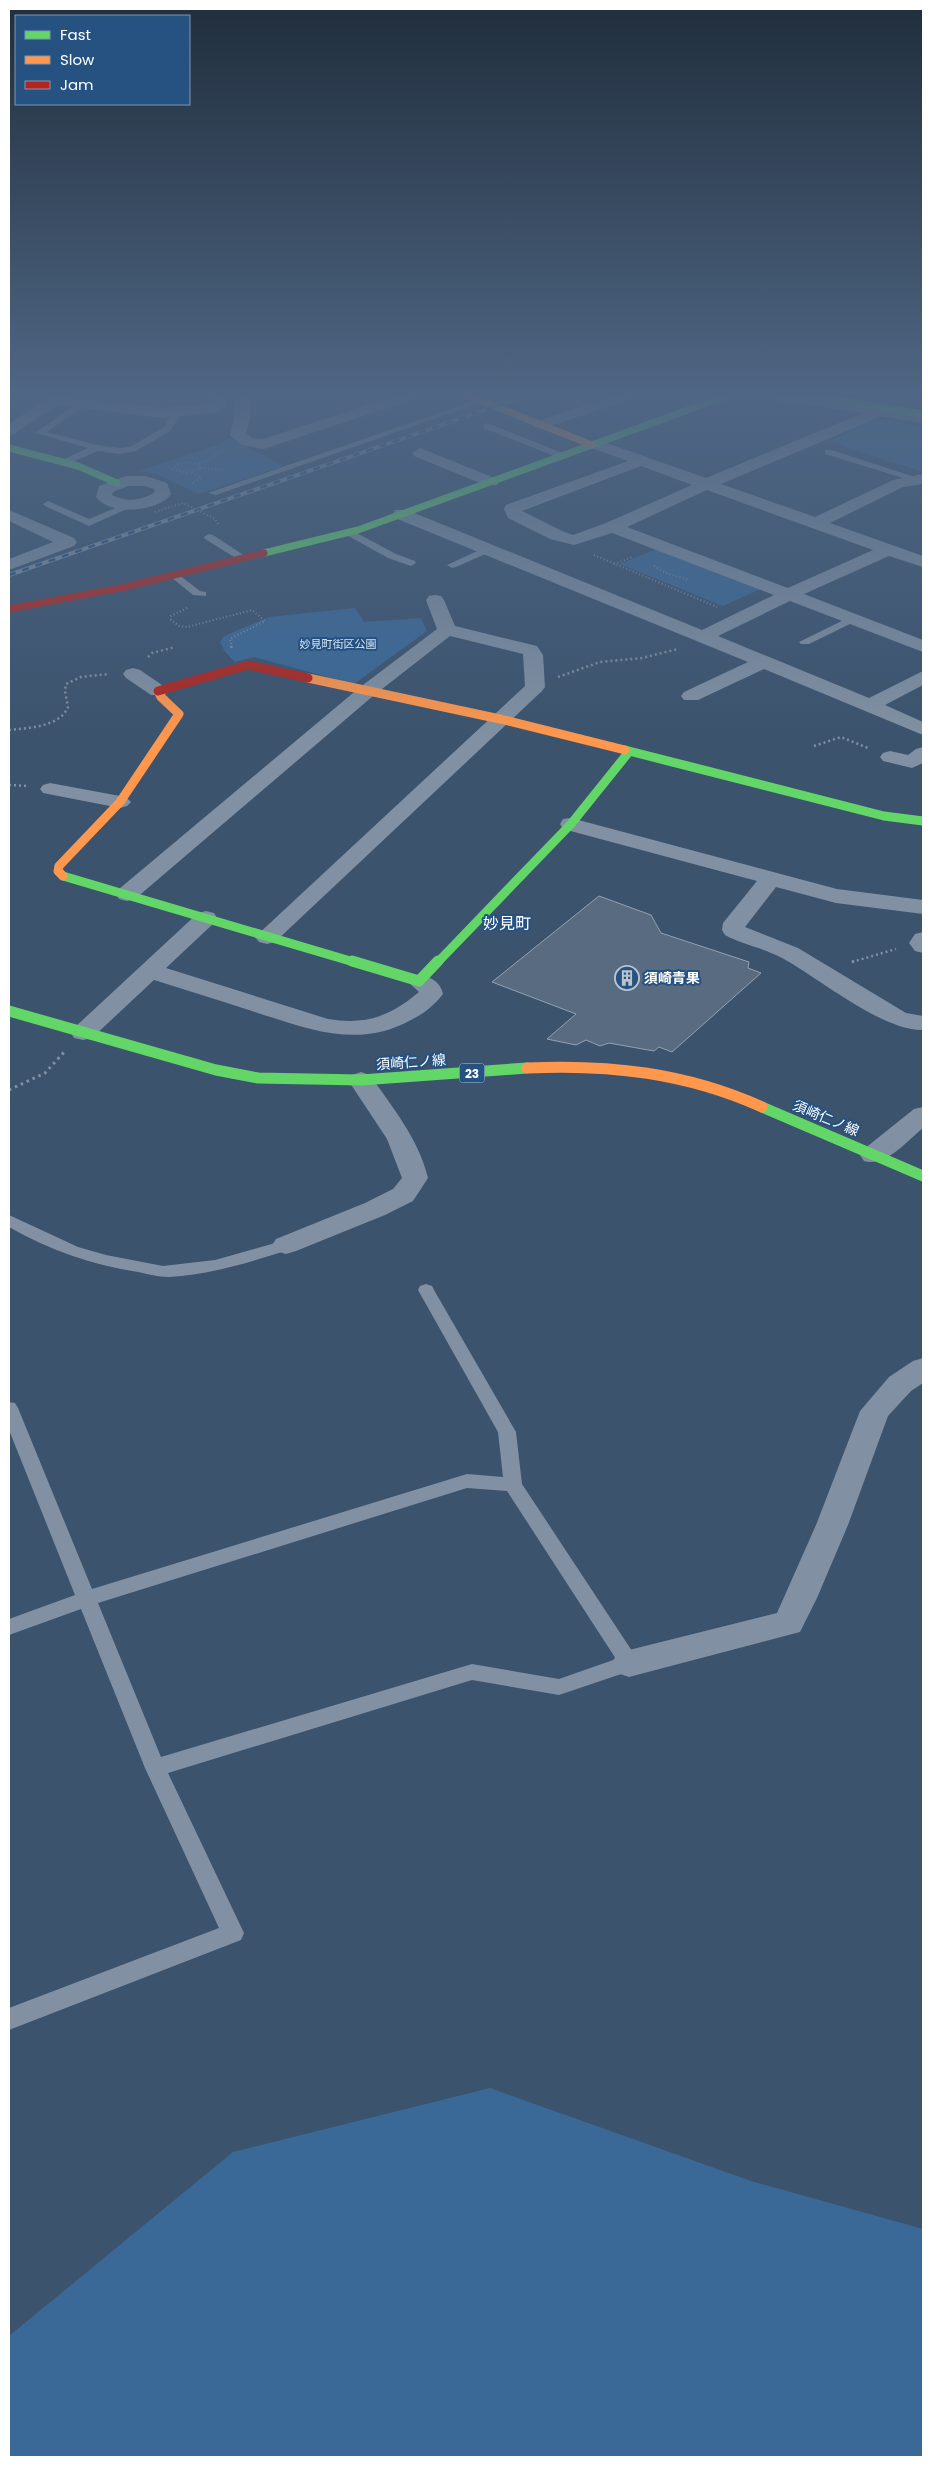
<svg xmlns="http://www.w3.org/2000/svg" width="932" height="2466" font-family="Poppins,'Noto Sans JP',sans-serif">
	<rect width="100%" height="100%" fill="#3b536d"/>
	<g fill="#3a6998">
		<path d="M879,418L923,427V472L828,441Z"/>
		<path d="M230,438L283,466L199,494L156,474L139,471L217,445Z"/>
		<path d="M657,549L760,589L723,606L620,564Z"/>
		<path d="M355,608L364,622L421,618L427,631L354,684L254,657L235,662L225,652L220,642L224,636L269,617Z"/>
		<path d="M490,2088L751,2181L923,2229V2457H9V2336L233,2152Z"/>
	</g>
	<path fill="#586b80" stroke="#94a2b1" d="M599,896L651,915L661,933L749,962L748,968L761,973L672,1052L659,1047L654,1051L609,1043L600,1046L586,1040L576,1045L547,1039L576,1014L492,982Z"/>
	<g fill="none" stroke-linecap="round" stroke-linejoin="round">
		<g stroke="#8191a3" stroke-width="2" stroke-dasharray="1 2.5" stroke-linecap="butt">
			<path d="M187,462L199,464L201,468L186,473L173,469L175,465Z"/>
			<path d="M199,464L212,458L223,449"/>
			<path d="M201,468L225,470"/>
			<path d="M192,473L201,478L192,483L197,487"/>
			<path d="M594,555L717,607"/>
			<path d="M614,564L632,557"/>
			<path d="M654,566L666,573L689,580"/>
			<path d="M187,608L171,616V620L179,626L187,627L252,610L265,621L230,639L232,647"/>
		</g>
		<g stroke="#8191a3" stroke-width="2.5" stroke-dasharray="2 3" stroke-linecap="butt">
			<path d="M231,646L232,650"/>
			<path d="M148,657L152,653L175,647"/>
			<path d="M558,677L600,662L642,658L678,649"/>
			<path d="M9,730C28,728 60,727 68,707L65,691L66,684L81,677L109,674"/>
			<path d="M814,746L841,737L868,748"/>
			<path d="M9,785L28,786"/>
			<path d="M852,962L896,949"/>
		</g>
		<g stroke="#8191a3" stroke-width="3" stroke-dasharray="2.5 4" stroke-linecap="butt">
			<path d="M852,962L854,961"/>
			<path d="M9,1090L45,1073L66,1050"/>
		</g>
		<g fill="#8191a3" fill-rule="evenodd">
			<path d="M479,399L486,401L216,495L208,493Z"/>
			<path d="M81,401L85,404L84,406L47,432L97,445L120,448L130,447L164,427L175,409L183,411L170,431L136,451L120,454L98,451L68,464H62V460L88,448L35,433Z"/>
			<path d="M487,423L565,454L567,456L559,458L484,428V424Z"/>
			<path d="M825,450H831L921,479L913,481L825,454Z"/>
			<path d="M48,501L89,519L130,502L138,504L89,526L45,506L43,504Z"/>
			<path d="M349,529L396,554L415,561L416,563L411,566L388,558L345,534L344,532Z"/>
			<path d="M209,534L213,535L248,558L243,561L239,560L205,539L204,537Z"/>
			<path d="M486,547L490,548V552L456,567L452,568L447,565Z"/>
			<path d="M175,572L200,591L206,592V596L193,595L171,577L170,575Z"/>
			<path d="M852,616L856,617V621L809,644H801L799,642Z"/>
			<path d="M9,1215L78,1247L106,1255L163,1266L215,1260L286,1240L292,1241L294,1245L292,1249C252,1261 211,1275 169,1277C158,1277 148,1274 138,1272C92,1265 49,1250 9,1227Z"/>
			<path d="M426,1284L432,1286L434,1290L516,1432L522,1484L636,1657L639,1663L636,1669L559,1695L472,1680L168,1773L244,1933L241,1940L9,2030V2008L219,1928L145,1768L81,1609L9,1635V1619L75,1595L9,1430V1402L15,1403L18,1408L92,1589L467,1474L503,1477L498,1432L418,1290L420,1286ZM467,1488L507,1491L616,1659L559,1679L472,1664L161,1757L98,1603Z"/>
		</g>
		<g fill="#8191a3" fill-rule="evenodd">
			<path d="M52,395H68L67,397L163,408L210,403V395H224L226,407L218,412L163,418L57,405L14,434L9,436V424Z"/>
			<path d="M235,395H250V418L246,434L252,438L263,439L398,395H420L417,398L264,449L242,445L230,436L234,418Z"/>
			<path d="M616,395H637L634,398L545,428H535L532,425L535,422Z"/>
			<path d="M768,395H801L923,413V423L878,416L873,420L721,484L815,517L893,480L923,474V484L903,487L830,523L923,556V567L889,556L804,594L923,640V652L790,601L718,636L869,698L923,671V685L885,705L923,722V735L764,669L698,700H684L681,696L684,692L748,662L395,518L393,514L395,510H407L702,630L774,595L612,533L574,545L550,539L508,518L504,509L506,505L628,461L589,447L587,444L589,441H601L706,478L863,413L775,400L770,398ZM641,466L692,485L606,523L573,535L562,531L522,511ZM707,490L873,550L788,588L627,527Z"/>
			<path d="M420,448L497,479L499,482L497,485H485L414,456L412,453Z"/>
			<path d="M126,476H146L167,483L171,494C159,512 109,516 96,497L99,486ZM128,486H145L154,489L155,492C143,500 126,503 112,495L113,492Z"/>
			<path d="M9,510L74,538L77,542L74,546L9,570V559L53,542L9,521Z"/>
			<path d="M435,595L441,596L444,600L455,626L537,646L543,655L545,687L542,691L275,942L267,944L259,942L255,937L525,686L523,654L450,636L373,696L135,899L127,901L119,899L116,894L119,889L359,688L437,629L426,600L429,596Z"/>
			<path d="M133,668L140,670L165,687L168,691L165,695H151L126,678L123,674L126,670Z"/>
			<path d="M923,747V763L912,768L883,761L880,757L883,753L890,751L908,755L916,749Z"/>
			<path d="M50,783L120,796L127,798L131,802L127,806L120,808L43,793L40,789L43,785Z"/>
			<path d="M571,818L837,889L923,900V914L836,903L776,887L745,927L798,948L906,1013L923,1016V1030C882,1031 819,978 782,958C764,948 743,945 725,935L722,930L723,923L757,881L563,829L560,824L563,819Z"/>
			<path d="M206,911L214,913L217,918L214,923L166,968L328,1019C366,1025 389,1017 419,992L407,981L411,976C424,973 440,979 443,994C435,1005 423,1014 411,1020C357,1050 306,1028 252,1011C220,1001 187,990 154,980L92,1038L83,1040L74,1038L71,1033L74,1028L198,913Z"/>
			<path d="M923,932V953L915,951L909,943L915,934Z"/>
			<path d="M361,1072L370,1075C392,1107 419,1139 428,1178L413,1201L385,1215L296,1251L286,1254L276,1251L272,1245L276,1239L365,1203L393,1189L402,1178L387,1139L348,1080L352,1075Z"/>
			<path d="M923,1107V1128C907,1141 886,1167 864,1161L860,1155L864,1149L914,1109Z"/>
			<path d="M923,1358V1383L911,1391L888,1416L848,1525L817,1598L800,1632L629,1677L617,1673L612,1663L617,1653L777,1613L816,1525L860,1411L889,1377L913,1361Z"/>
		</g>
		<g stroke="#63d668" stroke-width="7">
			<path d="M809,395L923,414"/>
			<path d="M9,448L78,466L117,483"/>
			<path d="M264,553L358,530L729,395"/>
		</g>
		<g stroke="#63d668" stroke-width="9">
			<path d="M625,750L884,816L923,821"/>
			<path d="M63,876L357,963"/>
			<path d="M437,963L571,824L628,753"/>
		</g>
		<g stroke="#63d668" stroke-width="11">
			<path d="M352,961L419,981L438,961"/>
			<path d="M9,1011L216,1070L258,1078L361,1080L527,1068"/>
			<path d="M762,1107L923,1176"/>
		</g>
		<path stroke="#ff974d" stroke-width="7" d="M467,395L592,445"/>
		<g stroke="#ff974d" stroke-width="9">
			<path d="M308,678L500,719L625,750"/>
			<path d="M63,876L58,871L59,866L120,802L179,714L161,697L158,691"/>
		</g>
		<path stroke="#ff974d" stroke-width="11" d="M527,1068C609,1064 687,1073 762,1107"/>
		<path stroke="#b3261e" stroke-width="7" d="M9,609L125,587L264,553"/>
		<path stroke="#b3261e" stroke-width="9" d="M158,691L248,665L308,678"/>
		<defs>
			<path id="rail" d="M9,575L528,395"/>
		</defs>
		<use href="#rail" stroke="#8191a3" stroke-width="4"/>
		<use href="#rail" stroke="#265282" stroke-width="2.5" stroke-dasharray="7" stroke-linecap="butt"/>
		<path stroke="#8191a3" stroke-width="2" stroke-dasharray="1 2.5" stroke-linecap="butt" d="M155,512L183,503L215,519L219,525"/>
	</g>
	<linearGradient id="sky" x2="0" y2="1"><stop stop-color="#202e3c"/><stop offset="0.53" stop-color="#4f6684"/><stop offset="1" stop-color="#4f6684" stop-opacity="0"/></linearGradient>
	<rect width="932" height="740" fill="url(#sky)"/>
	<defs>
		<symbol id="building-ring" viewBox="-11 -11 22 22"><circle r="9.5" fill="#265282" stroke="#bac3cc" stroke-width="1.5"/><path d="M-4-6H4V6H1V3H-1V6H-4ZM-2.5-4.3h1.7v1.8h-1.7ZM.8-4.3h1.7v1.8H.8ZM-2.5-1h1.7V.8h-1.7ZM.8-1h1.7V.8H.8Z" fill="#bac3cc"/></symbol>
	</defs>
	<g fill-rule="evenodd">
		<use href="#building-ring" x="613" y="964" width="28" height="28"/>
	</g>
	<g text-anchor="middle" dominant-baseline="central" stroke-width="4" stroke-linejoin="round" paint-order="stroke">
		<g font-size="11" fill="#d1e3f5" stroke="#265282">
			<text x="338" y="644">妙見町街区公園</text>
		</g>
		<rect fill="#265282" stroke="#becbda" stroke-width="1" x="459.5" y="1063.5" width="25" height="19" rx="4"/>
		<g font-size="12" font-weight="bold" fill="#fff">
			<text x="472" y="1073">23</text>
		</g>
		<g font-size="14" font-weight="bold" fill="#fff" stroke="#265282" text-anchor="start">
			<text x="644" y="978">須崎青果</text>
		</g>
		<g font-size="14" fill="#fff" stroke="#265282">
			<text transform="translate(411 1062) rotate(-4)">須崎仁ノ線</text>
			<text transform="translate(826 1118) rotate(23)">須崎仁ノ線</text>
		</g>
		<g font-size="16" fill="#fff" stroke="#265282">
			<text x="507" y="923">妙見町</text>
		</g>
	</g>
	<rect width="932" height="2466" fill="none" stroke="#ffffff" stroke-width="20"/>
	<rect x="15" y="15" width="175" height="90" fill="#265282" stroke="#7d97b4"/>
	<rect x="25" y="31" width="25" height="8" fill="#63d668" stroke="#7d97b4"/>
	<text x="60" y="40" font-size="15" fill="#ffffff">Fast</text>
	<rect x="25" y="56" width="25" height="8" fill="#ff974d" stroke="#7d97b4"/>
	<text x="60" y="65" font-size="15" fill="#ffffff">Slow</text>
	<rect x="25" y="81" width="25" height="8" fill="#b3261e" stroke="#7d97b4"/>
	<text x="60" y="90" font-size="15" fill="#ffffff">Jam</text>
</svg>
